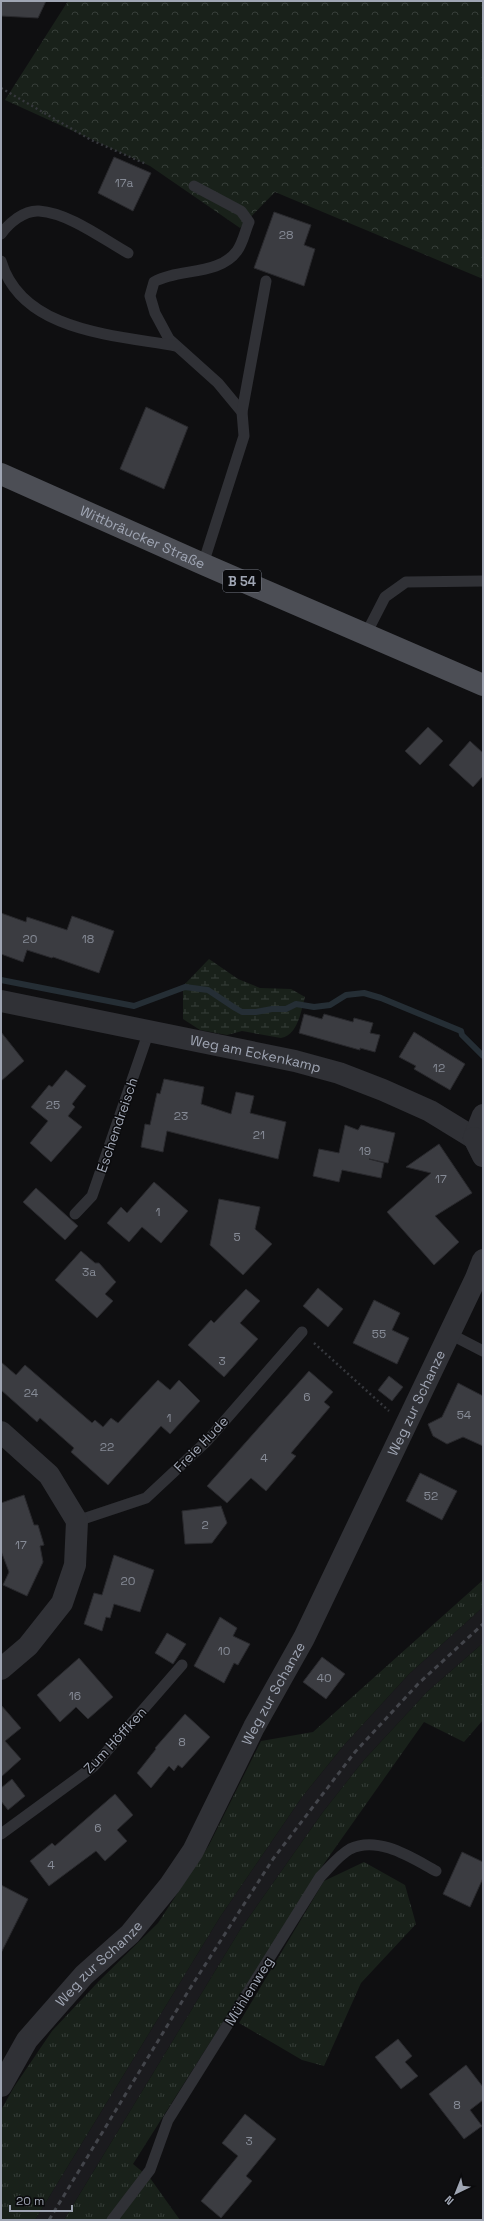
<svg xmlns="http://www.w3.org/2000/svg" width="484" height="2221" font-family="'Space Grotesk',sans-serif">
	<defs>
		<pattern id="grass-tufts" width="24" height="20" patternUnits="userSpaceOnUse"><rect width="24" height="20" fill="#19211a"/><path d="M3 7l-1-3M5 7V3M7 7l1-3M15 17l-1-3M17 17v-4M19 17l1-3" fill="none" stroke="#373e39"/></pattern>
		<pattern id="forest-crowns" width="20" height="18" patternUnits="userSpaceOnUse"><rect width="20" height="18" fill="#19211a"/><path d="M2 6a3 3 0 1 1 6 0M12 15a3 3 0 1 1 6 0" fill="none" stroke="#373e39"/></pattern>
		<pattern id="wetland-marsh" width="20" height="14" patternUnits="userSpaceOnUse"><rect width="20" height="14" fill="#19211a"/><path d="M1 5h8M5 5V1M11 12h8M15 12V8" fill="none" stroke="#373e39"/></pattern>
	</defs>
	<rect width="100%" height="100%" fill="#0f0f11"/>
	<path fill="#1b1b1e" d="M483,1607V1643L427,1692L364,1760L323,1812L240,1930L64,2220H35L220,1917L302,1797L344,1745L409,1674Z"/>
	<g fill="url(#grass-tufts)">
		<path d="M483,1580V1607L409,1674L344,1745L302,1797L220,1917L35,2220H1V2110L14,2087L52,2031L99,1981L158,1923L209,1845L261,1741L313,1732Z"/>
		<path d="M483,1643V1720L464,1742L424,1722L316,1875L133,2164L150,2178L180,2220H64L240,1930L323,1812L364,1760L427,1692Z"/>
		<path d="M364,1862L405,1885L416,1924L361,1983L324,2066L302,2060L239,2023L324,1881Z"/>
	</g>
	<path fill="url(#forest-crowns)" d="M68,1H483V279L275,192L240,228L150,166L5,100Z"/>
	<path fill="url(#wetland-marsh)" d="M209,959L238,979L260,988L291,989L305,997C301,1011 298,1035 281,1038L242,1031L227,1035L200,1030L183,1019V986Z"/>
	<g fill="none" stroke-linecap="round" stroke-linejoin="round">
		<path stroke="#252e35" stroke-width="6" d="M1,980L134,1006L185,987L208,990L235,1008L242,1012H256L272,1009H286L296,1004L314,1007L330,1005L346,995L364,993L381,998L461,1031L462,1035L483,1056"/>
	</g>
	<g fill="#3b3c41" stroke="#29292d">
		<path d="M1,1H46L38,18L1,16Z"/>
		<path d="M114,157L151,173L133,211L98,193Z"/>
		<path d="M274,212L311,225L304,245L315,249L304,286L254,268Z"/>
		<path d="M146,407L188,427L164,489L120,469Z"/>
		<path d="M428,727L443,741L420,765L405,751Z"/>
		<path d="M470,741L483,753V776L473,787L449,765Z"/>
		<path d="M1,913L26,922L27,917L67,930L72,916L114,931L99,973L53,957L52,958L27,950L23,962L1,954Z"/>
		<path d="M304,1014L322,1019L324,1014L353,1022L354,1018L373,1023L370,1033L380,1035L375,1052L360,1048V1050L299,1033Z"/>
		<path d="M1,1032L24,1061L1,1081Z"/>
		<path d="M414,1032L465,1064L450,1090L414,1069L416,1066L399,1057Z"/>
		<path d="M66,1070L86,1086L72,1104L75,1107L68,1116L82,1127L51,1162L30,1143L48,1121L31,1107L49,1085L52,1087Z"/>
		<path d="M164,1079L204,1087L201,1104L231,1114L236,1092L254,1096L250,1113L286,1122L278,1159L167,1131L163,1152L141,1147L145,1124L150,1125L157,1093L160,1094Z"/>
		<path d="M345,1125L358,1130L361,1125L395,1133L388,1163L369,1159L384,1163L381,1178L342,1170L339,1182L313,1176L319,1149L339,1153Z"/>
		<path d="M439,1144L472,1193L435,1216L459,1242L434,1265L387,1212L431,1173L406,1167Z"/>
		<path d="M154,1182L188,1211L161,1243L142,1227L129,1242L107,1223L121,1207L127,1213Z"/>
		<path d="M36,1188L78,1226L65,1240L23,1202Z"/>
		<path d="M219,1199L260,1207L255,1229L272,1244L243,1275L210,1245Z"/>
		<path d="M81,1251L95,1263H99L116,1282L105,1294L113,1301L97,1318L55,1280Z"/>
		<path d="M318,1288L343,1309L328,1327L303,1306Z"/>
		<path d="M246,1289L260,1301L240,1323L258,1339L224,1377L188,1345L211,1320L214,1323Z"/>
		<path d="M374,1300L400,1313L392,1330L409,1338L397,1364L353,1343Z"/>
		<path d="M1,1362L16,1375L25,1365L92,1423L95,1420L103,1427L111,1418L118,1423L158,1380L170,1390L179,1380L200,1401L170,1434L161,1426L108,1485L71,1452L74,1448L40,1418L37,1422L1,1390Z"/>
		<path d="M309,1371L333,1392L324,1402L330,1407L291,1453L296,1456L266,1491L251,1478L227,1503L207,1486Z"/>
		<path d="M389,1376L403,1387L392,1401L378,1390Z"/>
		<path d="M458,1383L483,1396V1446L463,1437L447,1444L433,1436L428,1424L442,1417Z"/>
		<path d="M420,1473L457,1491L442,1520L406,1501Z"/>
		<path d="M24,1495L34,1525H38L44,1545L40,1546L43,1562L27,1596L3,1585L9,1572L1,1551V1503Z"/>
		<path d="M221,1506L227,1523L212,1543L185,1544L182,1511Z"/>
		<path d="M114,1555L154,1570L140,1612L114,1604L110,1618L106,1617L102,1631L84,1624L94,1593L102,1595Z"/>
		<path d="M220,1617L237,1628L233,1636L250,1644L238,1665L234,1663L224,1683L194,1666Z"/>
		<path d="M167,1633L186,1644L173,1664L155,1653Z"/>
		<path d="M322,1657L345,1674L326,1699L303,1682Z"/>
		<path d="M79,1658L113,1697L88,1719L76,1707L60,1722L37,1695Z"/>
		<path d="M1,1705L21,1728L5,1741L21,1759L1,1777Z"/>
		<path d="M185,1714L210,1737L182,1768L178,1765L174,1771L169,1766L151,1788L137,1773L156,1749L155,1748Z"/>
		<path d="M12,1779L25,1796L8,1810L1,1801V1788Z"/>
		<path d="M115,1794L133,1815L117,1830L127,1841L105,1861L96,1851L49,1886L30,1861L52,1843L55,1846Z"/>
		<path d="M462,1852L483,1862V1878L470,1907L443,1894Z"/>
		<path d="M1,1885L28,1899L1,1953Z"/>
		<path d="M398,2039L412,2056L405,2062L418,2076L401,2089L375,2057Z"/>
		<path d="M466,2065L483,2087V2100L470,2110L482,2126L464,2139L429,2094Z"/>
		<path d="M245,2114L276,2139L246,2176L252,2181L221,2218L201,2201L238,2156L222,2143Z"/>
	</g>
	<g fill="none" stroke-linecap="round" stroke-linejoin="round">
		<g stroke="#36383d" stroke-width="2.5" stroke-dasharray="2 3" stroke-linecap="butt">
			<path d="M1,88L91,140L146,164"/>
			<path d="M314,1343L389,1411"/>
		</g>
		<g stroke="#303136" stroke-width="11">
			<path d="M194,186L241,211L249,222C245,231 243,243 237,251C219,276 178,268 154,282L150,296L155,313L169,339L218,383L242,412"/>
			<path d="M1,234C9,223 24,210 39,211C69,213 103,239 128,253"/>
			<path d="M1,261C22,332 115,335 176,346"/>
			<path d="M203,564L244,436L242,412L266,281"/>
			<path d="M366,634L385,597L406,582L483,581"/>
			<path d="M75,1214L92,1196L149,1031"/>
			<path d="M450,1334L483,1351"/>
			<path d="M77,1521L146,1498L207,1441L302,1332"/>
			<path d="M1,1834L94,1766L182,1665"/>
			<path d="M112,2220L150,2170L168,2120L320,1877C329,1868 339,1855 350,1849C378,1835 412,1858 436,1871"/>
		</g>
		<g stroke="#303136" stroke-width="22">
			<path id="s1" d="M1,1001L295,1061L339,1073L383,1090L430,1111L474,1138"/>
			<path d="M474,1138L483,1115"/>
			<path d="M474,1138L483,1156"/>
			<path d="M1,1432L49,1475L77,1521L75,1565L62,1603L28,1646L1,1669"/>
			<path id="s2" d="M1,2086L27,2040L84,1975L130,1934L170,1885L193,1851L254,1727L304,1638L476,1278L483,1260"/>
		</g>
		<path stroke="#4c4e55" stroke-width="22" id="s3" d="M1,474L203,564L483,685"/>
		<path stroke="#43454b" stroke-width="3" stroke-dasharray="5 4" stroke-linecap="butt" d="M49,2220L189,1990L273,1859L355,1752L418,1684L483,1624"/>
	</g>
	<g text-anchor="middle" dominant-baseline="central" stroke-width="3" stroke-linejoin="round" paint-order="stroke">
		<g font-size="12" fill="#868b96">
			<text x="124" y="183">17a</text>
			<text x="286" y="235">28</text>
			<text x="30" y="939">20</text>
			<text x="88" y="939">18</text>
			<text x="439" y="1068">12</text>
			<text x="53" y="1105">25</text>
			<text x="181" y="1116">23</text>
			<text x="259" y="1135">21</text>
			<text x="365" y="1151">19</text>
			<text x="441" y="1179">17</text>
			<text x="158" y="1212">1</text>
			<text x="237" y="1237">5</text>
			<text x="89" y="1272">3a</text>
			<text x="379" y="1334">55</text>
			<text x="222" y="1361">3</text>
			<text x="31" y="1393">24</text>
			<text x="307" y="1397">6</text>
			<text x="464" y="1415">54</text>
			<text x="169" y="1418">1</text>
			<text x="107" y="1447">22</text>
			<text x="264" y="1458">4</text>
			<text x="431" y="1496">52</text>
			<text x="205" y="1525">2</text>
			<text x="21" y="1545">17</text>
			<text x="128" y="1581">20</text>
			<text x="224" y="1651">10</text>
			<text x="324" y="1678">40</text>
			<text x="75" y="1696">16</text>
			<text x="182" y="1742">8</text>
			<text x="98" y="1828">6</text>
			<text x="51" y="1865">4</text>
			<text x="457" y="2105">8</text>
			<text x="249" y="2141">3</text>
		</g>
		<rect fill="#0a0a0c" stroke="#727681" stroke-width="1" x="223" y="570" width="38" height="22" rx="3"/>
		<g font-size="13" font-weight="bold" fill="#9fa5b3">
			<text x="242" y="581">B 54</text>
		</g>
		<g font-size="14" fill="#9fa5b3" stroke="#0a0a0c">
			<text stroke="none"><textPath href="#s3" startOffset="155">Wittbräucker Straße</textPath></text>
			<text stroke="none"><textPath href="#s1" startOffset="260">Weg am Eckenkamp</textPath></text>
			<text transform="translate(117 1125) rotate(-71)">Eschendreisch</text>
			<text stroke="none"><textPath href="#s2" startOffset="806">Weg zur Schanze</textPath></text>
			<text transform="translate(201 1444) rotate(-46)">Freie Hude</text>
			<text stroke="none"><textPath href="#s2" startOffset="482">Weg zur Schanze</textPath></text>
			<text transform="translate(115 1740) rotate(-47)">Zum Höffken</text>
			<text stroke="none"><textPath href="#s2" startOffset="158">Weg zur Schanze</textPath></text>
			<text transform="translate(249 1991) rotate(-58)">Mühlenweg</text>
		</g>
	</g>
	<rect width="484" height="2221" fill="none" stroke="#9fa5b3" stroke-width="4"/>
	<g transform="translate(456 2193) rotate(223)" stroke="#0a0a0c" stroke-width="3" paint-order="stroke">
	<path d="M0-3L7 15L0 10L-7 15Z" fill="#9fa5b3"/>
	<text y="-6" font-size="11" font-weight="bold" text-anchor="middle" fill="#9fa5b3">N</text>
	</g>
	<path d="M10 2205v6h62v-6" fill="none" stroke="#9fa5b3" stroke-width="2"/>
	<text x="16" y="2205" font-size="12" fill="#9fa5b3" stroke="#0a0a0c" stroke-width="3" paint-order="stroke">20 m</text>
</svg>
